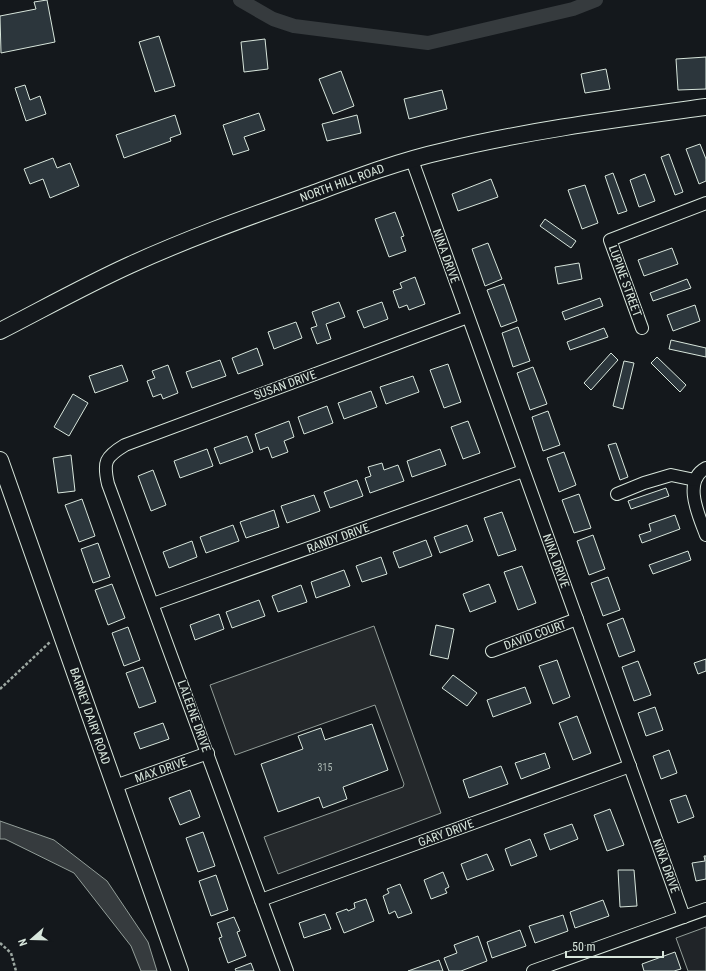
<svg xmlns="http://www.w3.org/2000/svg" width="706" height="971" font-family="'Roboto Condensed',sans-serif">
	<rect width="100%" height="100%" fill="#14181c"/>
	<path fill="#202428" stroke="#939e99" d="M706,927V971H688L676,938Z"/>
	<path fill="#24282b" stroke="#939e99" d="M374,626L441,813L278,874L264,837L403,787L404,784L375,705L235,755L210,685Z"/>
	<path fill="#363b3e" stroke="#939e99" d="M0,821L54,840L107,881L148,942L157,971H141L131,946L74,873L5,839H0Z"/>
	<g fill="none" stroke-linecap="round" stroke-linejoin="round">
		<path stroke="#363b3e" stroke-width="14" d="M240,0L273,19L294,26L428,43L573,9L596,0"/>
	</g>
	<g fill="#2c363c" stroke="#d8e6dc">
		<path d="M47,0L55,42L1,53L0,16L36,9L34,2Z"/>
		<path d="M159,36L175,86L155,92L139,42Z"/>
		<path d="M265,39L268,69L244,72L241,42Z"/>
		<path d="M706,57V89L678,90L676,59Z"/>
		<path d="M606,69L610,89L585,93L581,74Z"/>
		<path d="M341,71L354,106L333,114L319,79Z"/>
		<path d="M25,85L30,100L40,96L46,114L26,121L15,88Z"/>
		<path d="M442,90L447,109L409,119L404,99Z"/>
		<path d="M259,113L265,130L244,137L249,150L233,155L223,125Z"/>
		<path d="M175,115L181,134L170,138L171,141L124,158L116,135Z"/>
		<path d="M357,115L361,133L327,141L322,124Z"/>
		<path d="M700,144L706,159V181L699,184L686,149Z"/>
		<path d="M669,154L683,192L675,195L661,157Z"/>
		<path d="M53,158L57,168L70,163L79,186L50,198L43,179L30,184L24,169Z"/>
		<path d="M613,173L627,211L618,214L605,176Z"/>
		<path d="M645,174L655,201L639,207L630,180Z"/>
		<path d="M491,179L498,197L458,211L452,194Z"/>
		<path d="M585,185L598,223L582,229L568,190Z"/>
		<path d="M395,212L404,236L401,237L406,251L389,257L375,219Z"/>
		<path d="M545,219L576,241L571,248L540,226Z"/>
		<path d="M488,243L502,279L485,286L472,249Z"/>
		<path d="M672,248L678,264L644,276L638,260Z"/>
		<path d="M579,263L582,279L558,284L555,267Z"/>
		<path d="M415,277L425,304L409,310L407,305L399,308L393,291L402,288L400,283Z"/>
		<path d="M687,279L691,288L653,301L650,293Z"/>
		<path d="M504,284L517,321L501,327L487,290Z"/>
		<path d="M600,298L603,306L565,320L562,312Z"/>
		<path d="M339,302L345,317L326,324L331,339L317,344L311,328L317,326L312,312Z"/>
		<path d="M382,302L388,319L364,328L357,311Z"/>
		<path d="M695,305L700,321L673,331L667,315Z"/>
		<path d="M296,322L302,338L274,349L268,332Z"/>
		<path d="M518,327L530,361L513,367L502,333Z"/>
		<path d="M604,328L608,337L570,350L567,342Z"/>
		<path d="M671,340L706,348V357L669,349Z"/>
		<path d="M257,348L263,365L238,374L232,358Z"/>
		<path d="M611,353L618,360L591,390L584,383Z"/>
		<path d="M657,357L686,385L680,392L651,363Z"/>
		<path d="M220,360L226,376L192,388L186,372Z"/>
		<path d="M624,361L634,363L623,409L613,406Z"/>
		<path d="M448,364L461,402L444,408L430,370Z"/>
		<path d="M122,365L128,381L95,393L89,376Z"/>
		<path d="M168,365L178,393L163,399L161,394L153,397L147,381L155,378L152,371Z"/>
		<path d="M533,367L547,404L530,410L517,373Z"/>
		<path d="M413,376L419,392L386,404L380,387Z"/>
		<path d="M371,391L377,407L344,419L338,403Z"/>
		<path d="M73,394L88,403L69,436L54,427Z"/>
		<path d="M327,406L333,423L304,434L298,417Z"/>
		<path d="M548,411L560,445L543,451L532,417Z"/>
		<path d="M289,421L294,437L284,441L288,452L272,458L268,447L260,450L255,434Z"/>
		<path d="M468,421L480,453L463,459L451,427Z"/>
		<path d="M247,436L253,452L220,464L214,448Z"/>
		<path d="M616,443L628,477L620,480L608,445Z"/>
		<path d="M207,449L213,466L180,478L174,461Z"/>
		<path d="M440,449L446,465L412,477L407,461Z"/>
		<path d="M564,452L576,485L559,492L547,458Z"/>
		<path d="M71,455L75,491L58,493L53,458Z"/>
		<path d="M382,463L384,470L398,465L404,481L370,493L365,478L371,476L368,467Z"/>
		<path d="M153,470L166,505L151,511L138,476Z"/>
		<path d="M357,480L363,496L330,508L324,492Z"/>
		<path d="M666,488L669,496L631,509L628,501Z"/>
		<path d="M579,494L591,528L574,533L562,500Z"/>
		<path d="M314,495L320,511L287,523L281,506Z"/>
		<path d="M82,499L95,536L79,542L65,505Z"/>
		<path d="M274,510L279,527L246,538L240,522Z"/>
		<path d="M502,512L516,550L498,556L484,518Z"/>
		<path d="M675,515L680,529L642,543L639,535L651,531L649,524Z"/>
		<path d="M233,525L239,541L206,553L200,537Z"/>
		<path d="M467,525L473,541L440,553L434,537Z"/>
		<path d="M593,535L605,569L589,575L577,541Z"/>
		<path d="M426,540L432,556L399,568L393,552Z"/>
		<path d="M192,541L197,557L169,568L163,552Z"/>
		<path d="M98,543L110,577L93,583L81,549Z"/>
		<path d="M688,551L691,560L653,574L649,565Z"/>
		<path d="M381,557L387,574L362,582L356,566Z"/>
		<path d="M522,566L536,603L518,610L504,572Z"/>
		<path d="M344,570L350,586L316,598L311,582Z"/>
		<path d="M608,577L620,610L603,616L591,583Z"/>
		<path d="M112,584L125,618L108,625L95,590Z"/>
		<path d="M489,584L496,602L470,612L463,594Z"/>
		<path d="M301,585L307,602L278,612L272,596Z"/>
		<path d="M259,600L265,616L232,628L226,612Z"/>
		<path d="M219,614L224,629L195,640L190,625Z"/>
		<path d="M623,618L635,651L619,657L607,624Z"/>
		<path d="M436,625L454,629L448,659L430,655Z"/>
		<path d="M128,627L140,660L124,666L112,633Z"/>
		<path d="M706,659V671L698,674L694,663Z"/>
		<path d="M557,660L570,697L553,704L539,666Z"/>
		<path d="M638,661L651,695L634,701L622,667Z"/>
		<path d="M143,667L156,702L139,708L126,673Z"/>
		<path d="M453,675L477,693L467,706L442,688Z"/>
		<path d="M525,687L531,703L493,717L487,700Z"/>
		<path d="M655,707L663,730L646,736L638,713Z"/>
		<path d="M577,716L591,753L573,760L559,723Z"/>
		<path d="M163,723L169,739L140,749L134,733Z"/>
		<path d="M372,724L388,770L343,787L347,799L323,808L319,797L278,812L261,764L303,749L298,736L321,728L325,740Z"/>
		<path d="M669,750L677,773L661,779L653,756Z"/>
		<path d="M545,753L550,768L521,779L515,763Z"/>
		<path d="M501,766L508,784L469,798L463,780Z"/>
		<path d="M190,790L200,817L180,825L169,798Z"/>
		<path d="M686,795L694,817L678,823L670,800Z"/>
		<path d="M610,809L624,845L607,851L594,815Z"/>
		<path d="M572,824L578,839L550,850L544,834Z"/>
		<path d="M203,832L215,866L198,872L186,838Z"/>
		<path d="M530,839L537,856L511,866L505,849Z"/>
		<path d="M487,854L494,870L467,880L461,864Z"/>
		<path d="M704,856H706V879L696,881L692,863L705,861Z"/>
		<path d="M618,870H634L637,906L620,907Z"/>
		<path d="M443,872L449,887L445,889L447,893L431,899L424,880Z"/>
		<path d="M216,875L228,910L211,916L199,881Z"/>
		<path d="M400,884L412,913L398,918L395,911L389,914L383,896L389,893L387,889Z"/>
		<path d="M366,899L374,921L344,933L336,913L347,909L348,911L355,908L354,903Z"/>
		<path d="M603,900L609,916L575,928L570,912Z"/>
		<path d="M325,914L331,929L304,938L299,923Z"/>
		<path d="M563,915L568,931L535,943L529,926Z"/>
		<path d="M234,917L240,931L237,932L246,956L228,963L219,938L222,937L217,923Z"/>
		<path d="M520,930L526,946L492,958L487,942Z"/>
		<path d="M478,936L487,961L461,971H449L444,958L457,953L454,945Z"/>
		<path d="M675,952L681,969L674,971H644L642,964Z"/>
		<path d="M439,960L443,971H408Z"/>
		<path d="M251,963L254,971H236L235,969Z"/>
	</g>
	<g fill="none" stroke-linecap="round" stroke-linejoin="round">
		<defs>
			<g id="street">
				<path d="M412,160L684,917"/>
				<path d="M642,328L610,240L706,203"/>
				<path d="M706,468C682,481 699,516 706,535"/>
				<path d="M617,494L644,483L671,475L695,480"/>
				<path d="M153,604L523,471"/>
				<path d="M492,651L577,619"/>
				<path d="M115,786L208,753"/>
				<path d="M261,900L630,766"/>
				<path d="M287,971L108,484C103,462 105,457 125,445L468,317"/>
				<path d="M533,971L706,909"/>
			</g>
			<g id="secondary">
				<path d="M0,331C43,309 86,285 130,265C189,238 251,216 312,194C355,178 399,161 444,151C530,130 618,119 706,107"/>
				<path d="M0,460L180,971"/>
			</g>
		</defs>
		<use href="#street" stroke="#d8e6dc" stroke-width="14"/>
		<use href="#secondary" stroke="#d8e6dc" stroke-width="18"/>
		<g stroke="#9da8a2" stroke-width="2.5" stroke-dasharray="3 2" stroke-linecap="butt">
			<path d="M0,689L50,642"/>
			<path d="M0,943L11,953L16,971"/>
		</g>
		<use href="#street" stroke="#14181c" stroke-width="12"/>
		<use href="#secondary" stroke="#14181c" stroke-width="16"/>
	</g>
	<g text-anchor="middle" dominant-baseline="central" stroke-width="3" stroke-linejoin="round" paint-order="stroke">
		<g font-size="10" fill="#adbab4">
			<text x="325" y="767">315</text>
		</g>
		<g font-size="12" fill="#d8e6dc" stroke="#14181c">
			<text transform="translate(342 183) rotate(-20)">NORTH HILL ROAD</text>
			<text transform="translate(446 256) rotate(70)">NINA DRIVE</text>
			<text transform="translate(625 281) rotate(70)">LUPINE STREET</text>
			<text transform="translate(285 385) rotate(-20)">SUSAN DRIVE</text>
			<text transform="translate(338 538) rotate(-20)">RANDY DRIVE</text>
			<text transform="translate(556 561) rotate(70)">NINA DRIVE</text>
			<text transform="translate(535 635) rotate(-20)">DAVID COURT</text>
			<text transform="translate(90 716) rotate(71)">BARNEY DAIRY ROAD</text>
			<text transform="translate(194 716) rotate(70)">LALEENE DRIVE</text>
			<text transform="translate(161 770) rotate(-19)">MAX DRIVE</text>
			<text transform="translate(446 833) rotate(-20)">GARY DRIVE</text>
			<text transform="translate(666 866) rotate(70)">NINA DRIVE</text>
		</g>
	</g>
	<g transform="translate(32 939) rotate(250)" stroke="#14181c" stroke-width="3" paint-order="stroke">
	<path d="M0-3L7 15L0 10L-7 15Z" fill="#d8e6dc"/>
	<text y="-6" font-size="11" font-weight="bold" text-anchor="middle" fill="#d8e6dc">N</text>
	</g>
	<path d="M566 951v6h97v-6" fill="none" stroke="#d8e6dc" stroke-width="2"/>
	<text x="572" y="951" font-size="12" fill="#d8e6dc" stroke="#14181c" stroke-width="3" paint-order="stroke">50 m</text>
</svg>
